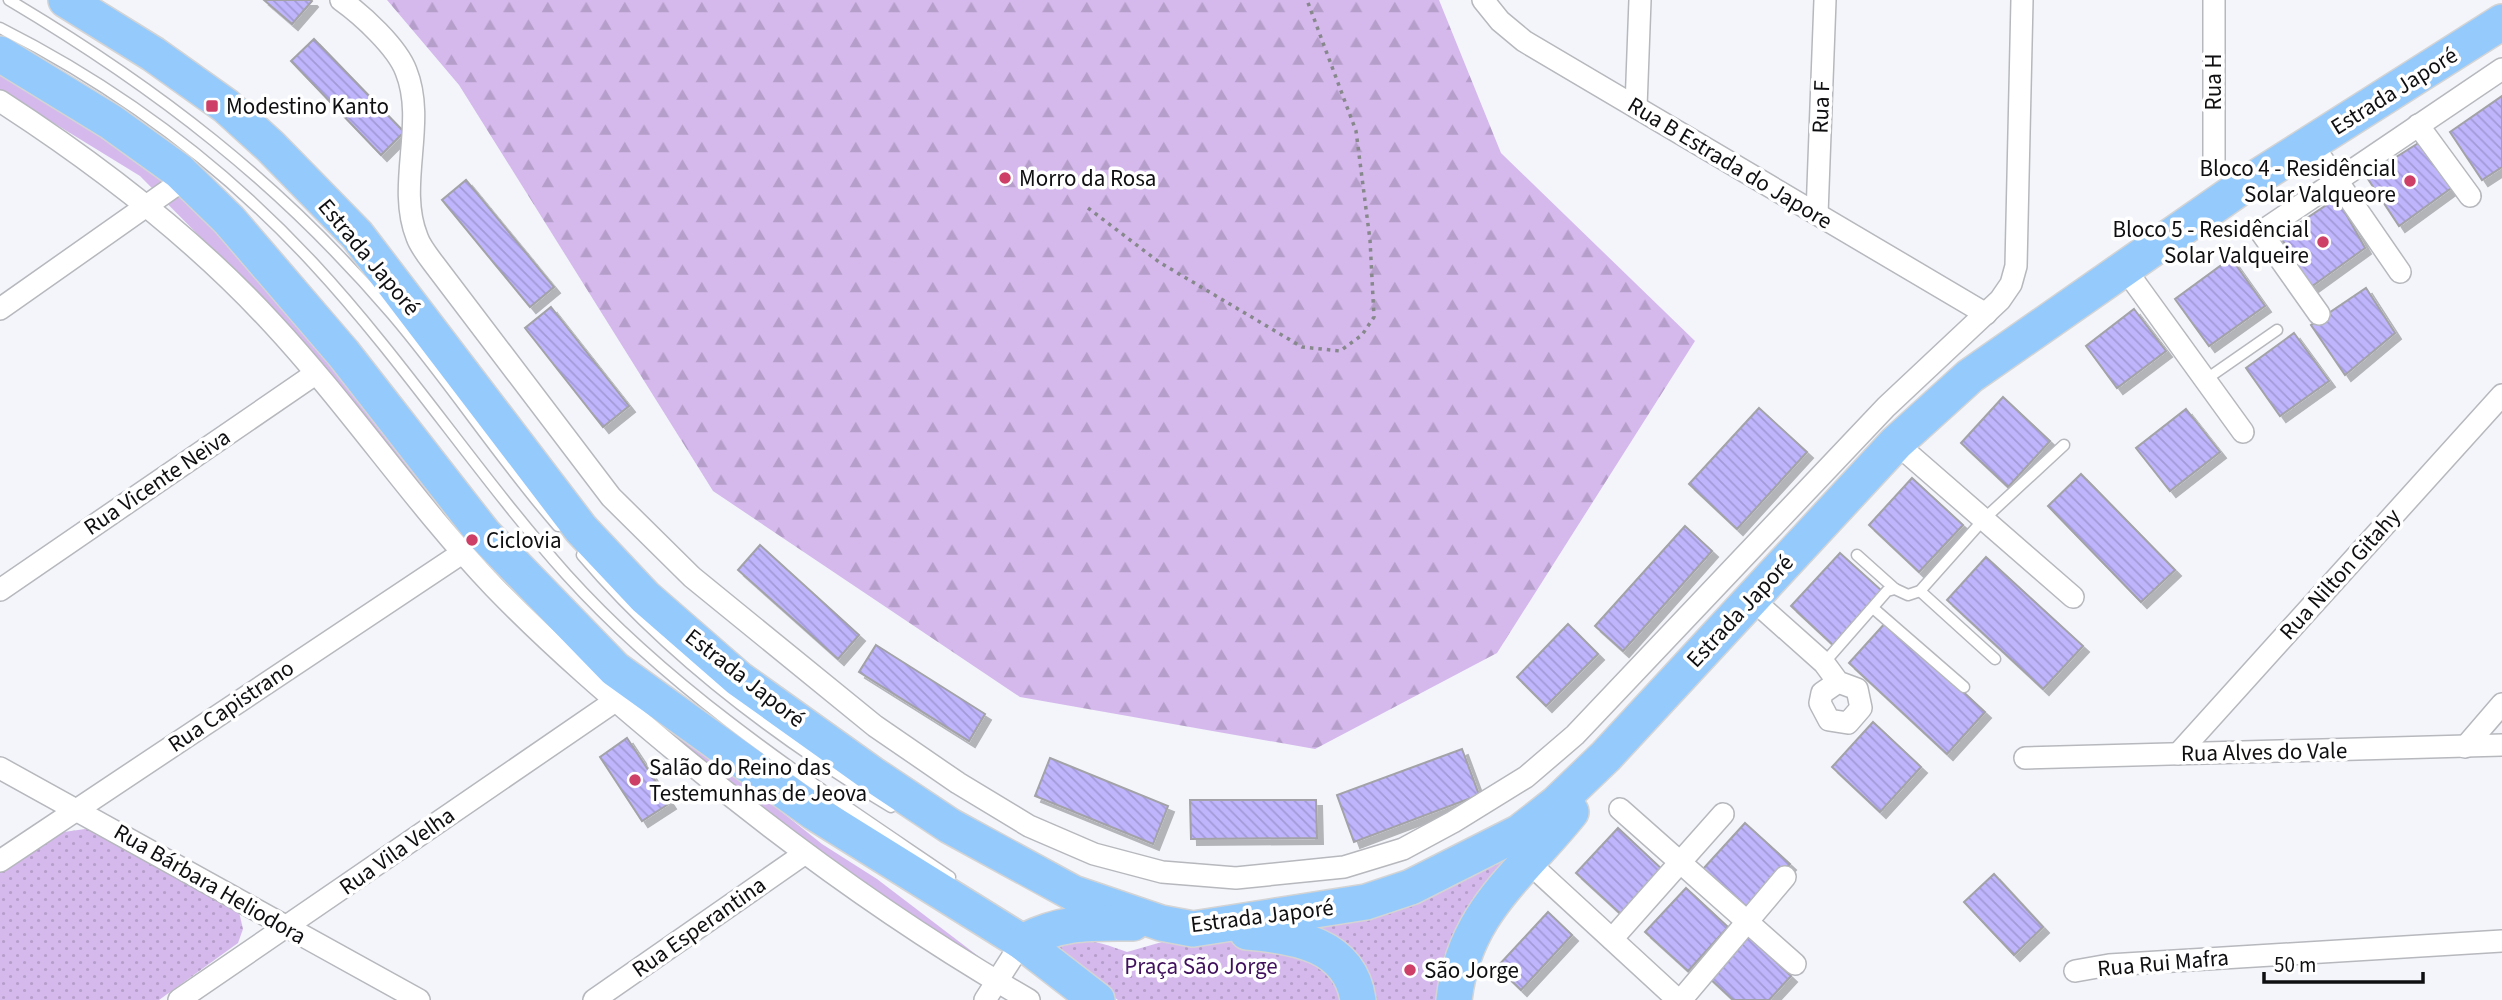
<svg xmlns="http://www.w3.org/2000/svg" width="2502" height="1000" font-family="'Source Sans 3',sans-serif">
	<defs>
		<pattern id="forest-firs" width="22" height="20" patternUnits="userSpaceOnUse" patternTransform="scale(1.75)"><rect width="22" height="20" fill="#d5b9ed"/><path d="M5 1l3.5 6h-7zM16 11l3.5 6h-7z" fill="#b69eca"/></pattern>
		<pattern id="park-dots" width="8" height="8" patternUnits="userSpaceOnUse" patternTransform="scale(1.75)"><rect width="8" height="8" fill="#d5b9ed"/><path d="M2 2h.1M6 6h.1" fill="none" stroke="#b69eca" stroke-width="1.8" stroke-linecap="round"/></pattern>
		<pattern id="building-back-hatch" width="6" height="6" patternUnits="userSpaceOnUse" patternTransform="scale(1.75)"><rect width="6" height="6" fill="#beb5fc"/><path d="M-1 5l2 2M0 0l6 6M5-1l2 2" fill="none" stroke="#a29ad7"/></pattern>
		<filter id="shadow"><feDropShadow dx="6" dy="6" stdDeviation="0" flood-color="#0004"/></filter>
	</defs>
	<rect width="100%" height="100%" fill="#f3f5fb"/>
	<path fill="#d5b9ed" d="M0,63L151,164L322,332L694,742L822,844L877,879L978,956L973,964L691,755L545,630L387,453L310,348L140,176L0,90Z"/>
	<path fill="url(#forest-firs)" d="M387,0H1439L1501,153L1695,341L1497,653L1315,749L1020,697L713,491L459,85Z"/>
	<g fill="url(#park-dots)">
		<path d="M85,829L104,832L239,912L243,929L238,943L159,1000H0V873L57,833Z"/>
		<path d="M1537,835L1466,964L1465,1000H1118L1071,966L1052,945C1077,934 1103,943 1127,952Z"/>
	</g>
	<g fill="url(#building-back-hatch)" stroke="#a2a2a7" stroke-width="2" filter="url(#shadow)">
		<path d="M264,0H311L312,1L292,24Z"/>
		<path d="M314,39L404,132L381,155L291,61Z"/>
		<path d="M2502,96V167L2482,180L2450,132Z"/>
		<path d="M2420,142L2454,186L2399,226L2366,176Z"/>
		<path d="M466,180L554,287L530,307L442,200Z"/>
		<path d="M2337,198L2365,248L2311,287L2280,236Z"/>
		<path d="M2231,258L2265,306L2209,346L2175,299Z"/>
		<path d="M2366,288L2395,333L2345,375L2311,325Z"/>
		<path d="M551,307L629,406L603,427L525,328Z"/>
		<path d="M2134,309L2166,351L2117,388L2086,346Z"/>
		<path d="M2294,333L2329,381L2280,416L2246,368Z"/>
		<path d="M2003,397L2050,441L2008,487L1961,443Z"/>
		<path d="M1759,408L1807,452L1737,529L1689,484Z"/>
		<path d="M2186,409L2220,452L2170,491L2136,448Z"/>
		<path d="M2081,474L2175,570L2141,602L2048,506Z"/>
		<path d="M1912,478L1963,525L1919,572L1869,525Z"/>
		<path d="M1685,526L1712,551L1623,651L1595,626Z"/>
		<path d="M760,545L859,635L838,659L738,570Z"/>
		<path d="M1840,553L1882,591L1833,645L1791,606Z"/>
		<path d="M1986,557L2083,646L2043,689L1947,600Z"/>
		<path d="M1887,621L1985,712L1947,754L1849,663Z"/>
		<path d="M1568,624L1598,654L1546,706L1517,677Z"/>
		<path d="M876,645L985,714L969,741L859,672Z"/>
		<path d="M1873,722L1921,767L1880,812L1832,767Z"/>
		<path d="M627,738L670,803L642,821L600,757Z"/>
		<path d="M1462,749L1479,795L1354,842L1337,795Z"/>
		<path d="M1050,758L1168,806L1153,844L1035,796Z"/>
		<path d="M1190,800H1316L1317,838L1191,839Z"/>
		<path d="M1745,823L1790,864L1747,910L1703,869Z"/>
		<path d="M1618,828L1666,873L1624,917L1576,873Z"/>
		<path d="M1994,874L2043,927L2014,955L1964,902Z"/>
		<path d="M1686,888L1728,927L1688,971L1645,932Z"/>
		<path d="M1548,912L1572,935L1521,990L1497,967Z"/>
		<path d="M1744,932L1791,976L1769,1000H1733L1705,974Z"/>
	</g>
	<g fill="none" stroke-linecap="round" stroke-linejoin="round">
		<defs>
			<g id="lane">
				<path d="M9,0C157,88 279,182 392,314C450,382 499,458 558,526"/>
				<path d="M0,28C117,87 224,167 313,263C404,361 477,474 566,574C676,696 815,785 950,877"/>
				<path d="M2205,380L2277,330"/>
				<path d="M582,555C667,655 778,739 891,807"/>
				<path d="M1857,555L1895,589"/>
				<path d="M1920,591L1995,659"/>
				<path d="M1873,608L1964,687"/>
				<path d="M1824,663L1887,591L1895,589L1908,595L1920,591L1984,519L2064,445"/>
			</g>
			<g id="street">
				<path d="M341,0C362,15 397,47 406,71C427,123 396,185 417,237C420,246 428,256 434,264L611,497L692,577L875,726L958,783L1029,826L1094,854L1162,872L1236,878L1344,867L1403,849L1453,822L1526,777L1575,735L1886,407L2000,300L2011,284L2016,266L2022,0"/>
				<path d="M1483,0L1500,21L1524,41L1986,314"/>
				<path d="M2214,0V164"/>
				<path d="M0,101C99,165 192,236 272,323C350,407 415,504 494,587C552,647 615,701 679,754C789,845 905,929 1029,1000"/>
				<path d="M1636,107L1640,0"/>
				<path d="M2418,125L2470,196"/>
				<path d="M2311,143L2400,272"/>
				<path d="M1817,214L1825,0"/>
				<path d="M2125,269L2243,432"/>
				<path d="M0,309L186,178"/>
				<path d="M2319,314L2261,232L2502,69"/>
				<path d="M1896,443L2073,597"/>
				<path d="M0,590L315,374"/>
				<path d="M1751,598L1824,663L1838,682L1857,689L1861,708L1848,723L1829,720L1820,703L1822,693L1838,682"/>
				<path d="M2465,747L2502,704"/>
				<path d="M2178,754L2502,395"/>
				<path d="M2025,758L2502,745"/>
				<path d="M0,768L419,1000"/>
				<path d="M1620,809L1795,964"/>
				<path d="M0,861L462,553"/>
				<path d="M1528,862L1678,1000"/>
				<path d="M1612,939L1723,814"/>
				<path d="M2075,971L2109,965L2502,941"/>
				<path d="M179,1000L615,701"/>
				<path d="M594,1000L804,854"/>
				<path d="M985,1000L1022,942"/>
				<path d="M1681,1000L1785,877"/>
			</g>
			<g id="primary">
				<path d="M66,0L153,54L226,106L270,146L357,235L581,529L645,597L739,679L872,774L950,826L1073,893L1161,923L1193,929L1366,902L1411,887L1520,832L1557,803L1606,756L1896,443L1970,376L2237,190L2502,22"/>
				<path d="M0,54L111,122L179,171L229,220L343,353L484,534L615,669L815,813L1022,942L1097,1000"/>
				<path d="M1247,932C1295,936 1350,944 1358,1000"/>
				<path d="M1022,942C1063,921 1088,923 1133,923"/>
				<path d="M1454,1000C1464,912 1519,877 1571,812"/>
			</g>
		</defs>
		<use href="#lane" stroke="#b6b8bd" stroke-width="13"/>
		<use href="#street" stroke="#b6b8bd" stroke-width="24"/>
		<use href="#primary" stroke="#d4d4d4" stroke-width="38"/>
		<path stroke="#87888c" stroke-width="3.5" stroke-dasharray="3.5 5" stroke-linecap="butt" d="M1088,208L1159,262L1302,347L1340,351L1362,335L1374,317L1370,240L1356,131L1307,0"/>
		<use href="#lane" stroke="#fff" stroke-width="10"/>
		<use href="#street" stroke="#fff" stroke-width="21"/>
		<use href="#primary" stroke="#95cafd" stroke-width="35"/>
	</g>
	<g fill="#ce3f67" stroke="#fff" stroke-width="2.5">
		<rect x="205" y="99" width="14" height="14" rx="3.5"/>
		<circle cx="1005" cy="178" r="7"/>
		<circle cx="2410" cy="181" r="7"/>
		<circle cx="2323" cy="242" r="7"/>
		<circle cx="472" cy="540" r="7"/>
		<circle cx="635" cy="780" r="7"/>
		<circle cx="1410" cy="970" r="7"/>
	</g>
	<g text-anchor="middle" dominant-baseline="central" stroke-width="7" stroke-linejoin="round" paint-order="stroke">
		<g font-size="23" fill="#0f0f11" stroke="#fff">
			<text transform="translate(2213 82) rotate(-90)">Rua H</text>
			<text transform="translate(2394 91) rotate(-32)">Estrada Japoré</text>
			<text transform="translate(1821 107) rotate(-88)">Rua F</text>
			<text transform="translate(1730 163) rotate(31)">Rua B Estrada do Japore</text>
			<text transform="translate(369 257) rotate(50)">Estrada Japoré</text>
			<text transform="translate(157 482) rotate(-34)">Rua Vicente Neiva</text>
			<text transform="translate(2340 574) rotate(-48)">Rua Nilton Gitahy</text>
			<text transform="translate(1740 611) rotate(-47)">Estrada Japoré</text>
			<text transform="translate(745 678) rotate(38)">Estrada Japoré</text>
			<text transform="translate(231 706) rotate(-34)">Rua Capistrano</text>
			<text transform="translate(2264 752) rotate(-1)">Rua Alves do Vale</text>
			<text transform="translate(397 851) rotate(-35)">Rua Vila Velha</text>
			<text transform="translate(210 884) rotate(30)">Rua Bárbara Heliodora</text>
			<text transform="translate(1262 916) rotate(-7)">Estrada Japoré</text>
			<text transform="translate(699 927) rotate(-35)">Rua Esperantina</text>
			<text transform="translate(2163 963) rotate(-5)">Rua Rui Mafra</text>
		</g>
		<g font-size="23" fill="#0f0f11" stroke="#fff" text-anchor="start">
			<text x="226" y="106">Modestino Kanto</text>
			<text x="2396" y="168" text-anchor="end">Bloco 4 - Residêncial<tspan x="2396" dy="26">Solar Valqueore</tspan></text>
			<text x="1019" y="178">Morro da Rosa</text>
			<text x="2309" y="229" text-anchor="end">Bloco 5 - Residêncial<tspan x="2309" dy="26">Solar Valqueire</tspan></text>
			<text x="486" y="540">Ciclovia</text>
			<text x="649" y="767">Salão do Reino das<tspan x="649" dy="26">Testemunhas de Jeova</tspan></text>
			<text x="1424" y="970">São Jorge</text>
		</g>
		<g font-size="23" fill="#40105d" stroke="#fff">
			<text x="1201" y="966">Praça São Jorge</text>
		</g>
	</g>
	<path d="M2264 972v10h159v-10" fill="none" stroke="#0f0f11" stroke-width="3.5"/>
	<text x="2274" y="972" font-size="21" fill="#0f0f11" stroke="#ffffff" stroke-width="5" paint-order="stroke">50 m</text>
</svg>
